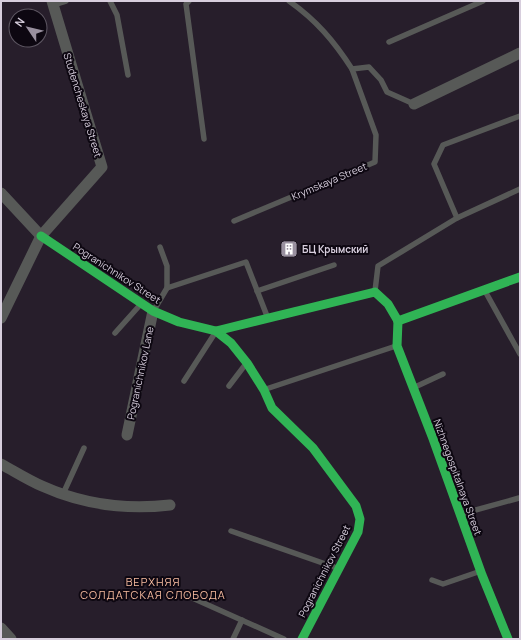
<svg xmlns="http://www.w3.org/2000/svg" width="521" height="640" font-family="Manrope,sans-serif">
	<rect width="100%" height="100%" fill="#271e2b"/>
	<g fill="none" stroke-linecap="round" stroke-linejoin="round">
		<g stroke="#575957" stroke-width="5.5">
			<path d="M110,1L117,15L128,75"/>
			<path d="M189,1L186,4L204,139"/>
			<path d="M289,1C316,20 334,41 352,69"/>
			<path d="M53,5L66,1"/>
			<path d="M389,42L483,1"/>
			<path d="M457,218L434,164L443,145L520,116"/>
			<path d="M234,221L375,162L376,135L352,69L369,67L381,80L387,92L414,104"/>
			<path d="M167,288L246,262L267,316"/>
			<path d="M257,291L334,265"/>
			<path d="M375,291L378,266L457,218L520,189"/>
			<path d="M485,291L520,354"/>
			<path d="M154,310L167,288V266L160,247"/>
			<path d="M115,333L140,305"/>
			<path d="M184,381L215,333"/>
			<path d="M229,386L245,365"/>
			<path d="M415,387L443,374"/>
			<path d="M266,389L396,346"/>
			<path d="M63,494L84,448"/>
			<path d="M461,514L519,498"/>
			<path d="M231,531L337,568"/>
			<path d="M432,580L443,584L478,572"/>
			<path d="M179,592L284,639"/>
			<path d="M233,639L242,620"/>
		</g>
		<g stroke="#575957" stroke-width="11">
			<path d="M414,104L520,53"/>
			<path d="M1,193L41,236"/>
			<path d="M1,318L41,236L102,167L52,1"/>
			<path d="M127,435L153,311"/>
			<path d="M1,464C14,471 28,480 42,486C82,504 127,510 170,505"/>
			<path d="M1,628L11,639"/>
		</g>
		<g stroke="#30b455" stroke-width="9">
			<path d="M41,236L153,311L179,322L216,331L231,343L247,363L264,390L272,408L313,448L356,506L360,519L358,532L302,639"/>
			<path d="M398,321L397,346L432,436L482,575L508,639"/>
			<path d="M398,321L520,277"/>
			<path d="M216,331L375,292L388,304L398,321"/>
		</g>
	</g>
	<defs>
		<symbol id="building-square" viewBox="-11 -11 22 22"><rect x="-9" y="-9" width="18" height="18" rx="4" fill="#99909f" stroke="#0d0711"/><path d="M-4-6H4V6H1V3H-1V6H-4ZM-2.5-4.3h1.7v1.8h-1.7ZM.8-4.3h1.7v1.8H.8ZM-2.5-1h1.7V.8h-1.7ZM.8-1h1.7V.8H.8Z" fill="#fff"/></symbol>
	</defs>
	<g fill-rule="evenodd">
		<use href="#building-square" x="279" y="239" width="20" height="20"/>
	</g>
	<g text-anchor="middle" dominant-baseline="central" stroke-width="4" stroke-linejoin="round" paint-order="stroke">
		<g font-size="10" fill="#d7cedd" stroke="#0d0711">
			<text transform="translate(83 105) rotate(73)">Studencheskaya Street</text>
			<text transform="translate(329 181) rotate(-23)">Krymskaya Street</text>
			<text transform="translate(117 273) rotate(33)">Pogranichnikov Street</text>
			<text transform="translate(140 373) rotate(-78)">Pogranichnikov Lane</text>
			<text transform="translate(458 477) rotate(70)">Nizhnegospitalnaya Street</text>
			<text transform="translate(324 571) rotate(-63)">Pogranichnikov Street</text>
		</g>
		<g font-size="10" font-weight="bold" fill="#d7cedd" stroke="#0d0711" text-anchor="start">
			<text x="302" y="249">БЦ Крымский</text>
		</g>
		<g font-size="11" letter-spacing="1" fill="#f7bb9f" stroke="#0d0711">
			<text x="153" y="581">ВЕРХНЯЯ<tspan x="153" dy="13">СОЛДАТСКАЯ СЛОБОДА</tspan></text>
		</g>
	</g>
	<rect width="521" height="640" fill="none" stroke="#d7cedd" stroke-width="4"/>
	<g transform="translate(28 28) rotate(305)"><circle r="19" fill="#0d0711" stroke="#5e5763"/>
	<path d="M0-3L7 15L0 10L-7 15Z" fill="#99909f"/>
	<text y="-6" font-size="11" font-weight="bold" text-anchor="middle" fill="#d7cedd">N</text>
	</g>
</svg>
